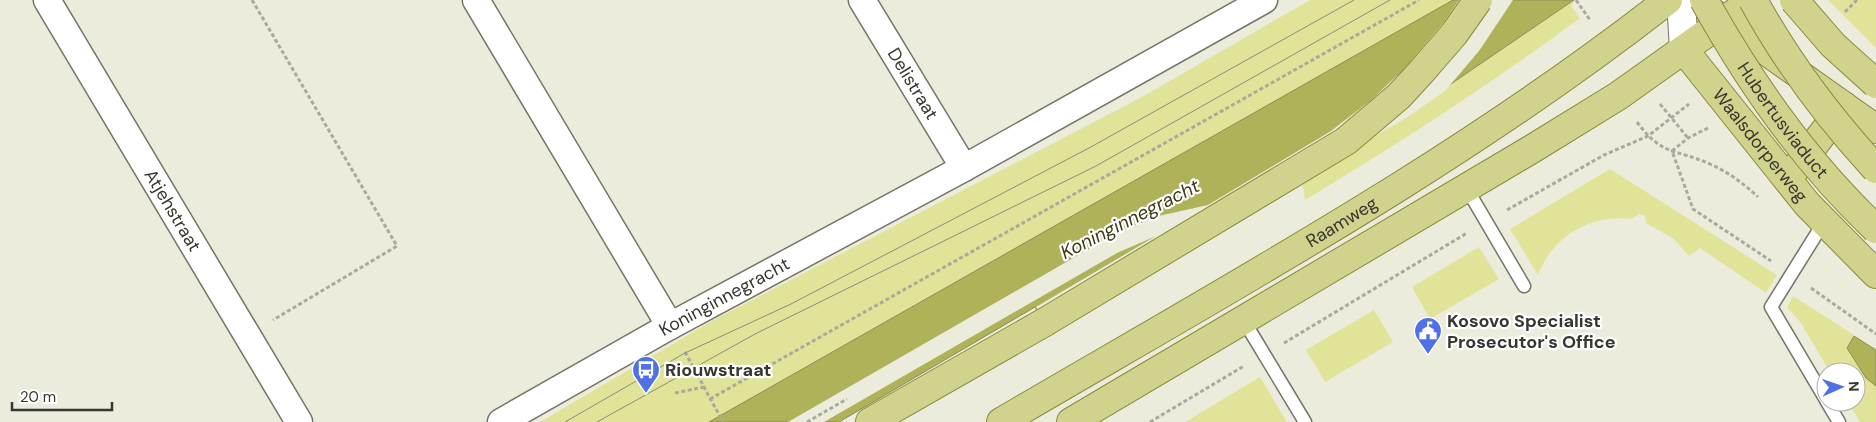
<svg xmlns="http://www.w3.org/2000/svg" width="1876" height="422" font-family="'DM Sans',sans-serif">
	<rect width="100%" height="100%" fill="#ebecdc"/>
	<g fill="#e1e498">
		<path d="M1310,0H1453L709,422H540L710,322L1142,97Z"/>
		<path d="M1575,0L1571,6L1580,18C1491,84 1400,143 1305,200L1302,180L1404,116Z"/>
		<path d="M1828,0H1876V48Z"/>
		<path d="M1610,169L1777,275L1766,293L1700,248L1689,256L1674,239L1646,223L1645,216L1639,214L1632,219C1590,214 1553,236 1538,275L1510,229Z"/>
		<path d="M1479,247L1499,279L1430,319L1412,287Z"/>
		<path d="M1793,296L1854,335L1847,348L1876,386V422H1860L1848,402H1856V372H1830L1801,323L1787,307Z"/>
		<path d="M1374,310L1393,342L1325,382L1306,350Z"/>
		<path d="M1260,377L1287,422H1185Z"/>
	</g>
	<g fill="#b0b25a" stroke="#8c8d4e">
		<path d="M1453,0H1574L1404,116L1046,326L1035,307L839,422H709Z"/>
		<path d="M1854,336L1876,350V386L1866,378L1847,348Z"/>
	</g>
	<path fill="#ebecdc" d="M1459,0H1513L1479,51L1445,91L1406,118L1048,328L1036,307L1156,236L1117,253L824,422H788L1108,238L1154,217L1208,205L1331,131L1371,100L1404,69L1444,22Z"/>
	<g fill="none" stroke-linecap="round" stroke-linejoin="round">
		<defs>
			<g id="lane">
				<path d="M1467,189L1524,286"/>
				<path d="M1824,222L1771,307L1826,400"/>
				<path d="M1244,321L1305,422"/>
				<path d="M1827,402L1839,422"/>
			</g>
			<g id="street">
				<path id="s1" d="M47,0L299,422"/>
				<path d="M476,0L670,326"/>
				<path id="s2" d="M862,0L964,168"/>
				<path id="s3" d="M501,422L670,326L964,168L1264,0"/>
			</g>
			<path id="secondary" d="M1681,0L1684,50"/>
			<g id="primary">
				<path d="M1710,11L1876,129"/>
				<path id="s4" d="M1684,50L1807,204L1876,274"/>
				<path d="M1793,172L1844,106"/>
				<path d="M870,422L1045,322"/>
				<path id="s5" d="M1001,422C1228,289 1460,163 1668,0"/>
				<path d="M1071,422L1532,149L1618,96L1753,0"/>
			</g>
		</defs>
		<use href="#lane" stroke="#747567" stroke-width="15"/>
		<use href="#street" stroke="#747567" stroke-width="29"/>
		<use href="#secondary" stroke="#747567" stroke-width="30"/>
		<use href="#primary" stroke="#888a3b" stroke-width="30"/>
		<g stroke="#a9aa9d" stroke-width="3" stroke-dasharray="4 2.5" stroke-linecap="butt">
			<path d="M252,0L397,246L273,320"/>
			<path d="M1576,0L1590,20"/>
			<path d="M1845,12L1857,0"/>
			<path d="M1660,104L1688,138"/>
			<path d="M1637,122C1663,157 1674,148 1710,164C1728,172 1743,183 1758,197"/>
			<path d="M1708,128L1688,138L1672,151L1693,209L1771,261"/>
			<path d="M1507,210L1604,155L1648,136L1689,104"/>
			<path d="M1811,288L1876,334"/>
			<path d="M1284,343L1467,233"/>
			<path d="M685,352L723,422"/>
			<path d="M675,393L704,387"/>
			<path d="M710,399L1419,0"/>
			<path d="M807,422L847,399"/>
			<path d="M1150,422L1244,366"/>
		</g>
		<use href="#lane" stroke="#fff" stroke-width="12"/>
		<use href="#street" stroke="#fff" stroke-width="26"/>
		<use href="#secondary" stroke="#fff" stroke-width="28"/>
		<use href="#primary" stroke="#d1d38d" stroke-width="28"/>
		<g stroke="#8a8b80" stroke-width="1">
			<path d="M565,422L685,353L791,304L1089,148L1354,0"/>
			<path d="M597,422L755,334L1096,166L1390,0"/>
		</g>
		<defs>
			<g id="primary-bridge">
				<path id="s6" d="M1704,0C1751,85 1805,162 1876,229"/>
				<path d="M1753,0C1787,62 1828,117 1876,169"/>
				<path d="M1794,0L1833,45L1876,84"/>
				<path d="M1045,322L1346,141L1399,96L1422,71L1454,34L1478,0"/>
			</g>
		</defs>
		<use href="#primary-bridge" stroke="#888a3b" stroke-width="30" stroke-linecap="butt"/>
		<use href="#primary-bridge" stroke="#d1d38d" stroke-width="28"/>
	</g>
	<defs>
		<symbol id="civic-pin" viewBox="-11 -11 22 30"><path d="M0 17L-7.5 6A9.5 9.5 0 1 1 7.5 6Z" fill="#5071e6" stroke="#fff"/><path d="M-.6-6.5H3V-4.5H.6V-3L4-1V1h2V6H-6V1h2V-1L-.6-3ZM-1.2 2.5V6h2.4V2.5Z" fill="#fff"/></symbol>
		<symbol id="bus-pin" viewBox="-11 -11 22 30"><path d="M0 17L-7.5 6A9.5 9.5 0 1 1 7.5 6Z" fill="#5071e6" stroke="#fff"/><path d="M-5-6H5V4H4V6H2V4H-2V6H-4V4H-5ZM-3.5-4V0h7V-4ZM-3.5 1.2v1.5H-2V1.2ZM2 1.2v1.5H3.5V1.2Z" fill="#fff"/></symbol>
	</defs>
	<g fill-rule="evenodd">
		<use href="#civic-pin" x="1412" y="315" width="32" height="43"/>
		<use href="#bus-pin" x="630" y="354" width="32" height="43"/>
	</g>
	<g text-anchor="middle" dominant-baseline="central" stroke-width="4.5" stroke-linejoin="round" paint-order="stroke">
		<g font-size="18" fill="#373731" stroke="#fff">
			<text stroke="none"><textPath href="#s2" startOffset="98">Delistraat</textPath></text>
			<text stroke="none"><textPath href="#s6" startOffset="144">Hubertusviaduct</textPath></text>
			<text stroke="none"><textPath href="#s4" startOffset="122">Waalsdorperweg</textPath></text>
			<text stroke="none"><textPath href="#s1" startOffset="245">Atjehstraat</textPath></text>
			<text stroke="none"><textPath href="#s5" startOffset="395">Raamweg</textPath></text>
			<text stroke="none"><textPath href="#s3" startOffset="256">Koninginnegracht</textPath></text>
		</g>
		<g font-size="18" font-weight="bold" fill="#373731" stroke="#fff" text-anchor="start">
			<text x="1447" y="321">Kosovo Specialist<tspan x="1447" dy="21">Prosecutor's Office</tspan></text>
			<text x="665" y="370">Riouwstraat</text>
		</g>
		<g font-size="19" font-style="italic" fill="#3b3c16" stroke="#fff">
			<text transform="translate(1130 219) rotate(-27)">Koninginnegracht</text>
		</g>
	</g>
	<g transform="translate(1841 387) rotate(88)"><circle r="24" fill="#ffffff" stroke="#afafad"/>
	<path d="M0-4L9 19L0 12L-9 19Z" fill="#5071e6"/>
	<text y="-8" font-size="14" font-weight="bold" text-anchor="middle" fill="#373731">N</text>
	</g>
	<path d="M12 402v8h100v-8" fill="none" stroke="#373731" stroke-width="2.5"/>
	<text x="20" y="402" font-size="15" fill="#373731" stroke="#ffffff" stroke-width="4" paint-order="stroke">20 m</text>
</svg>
